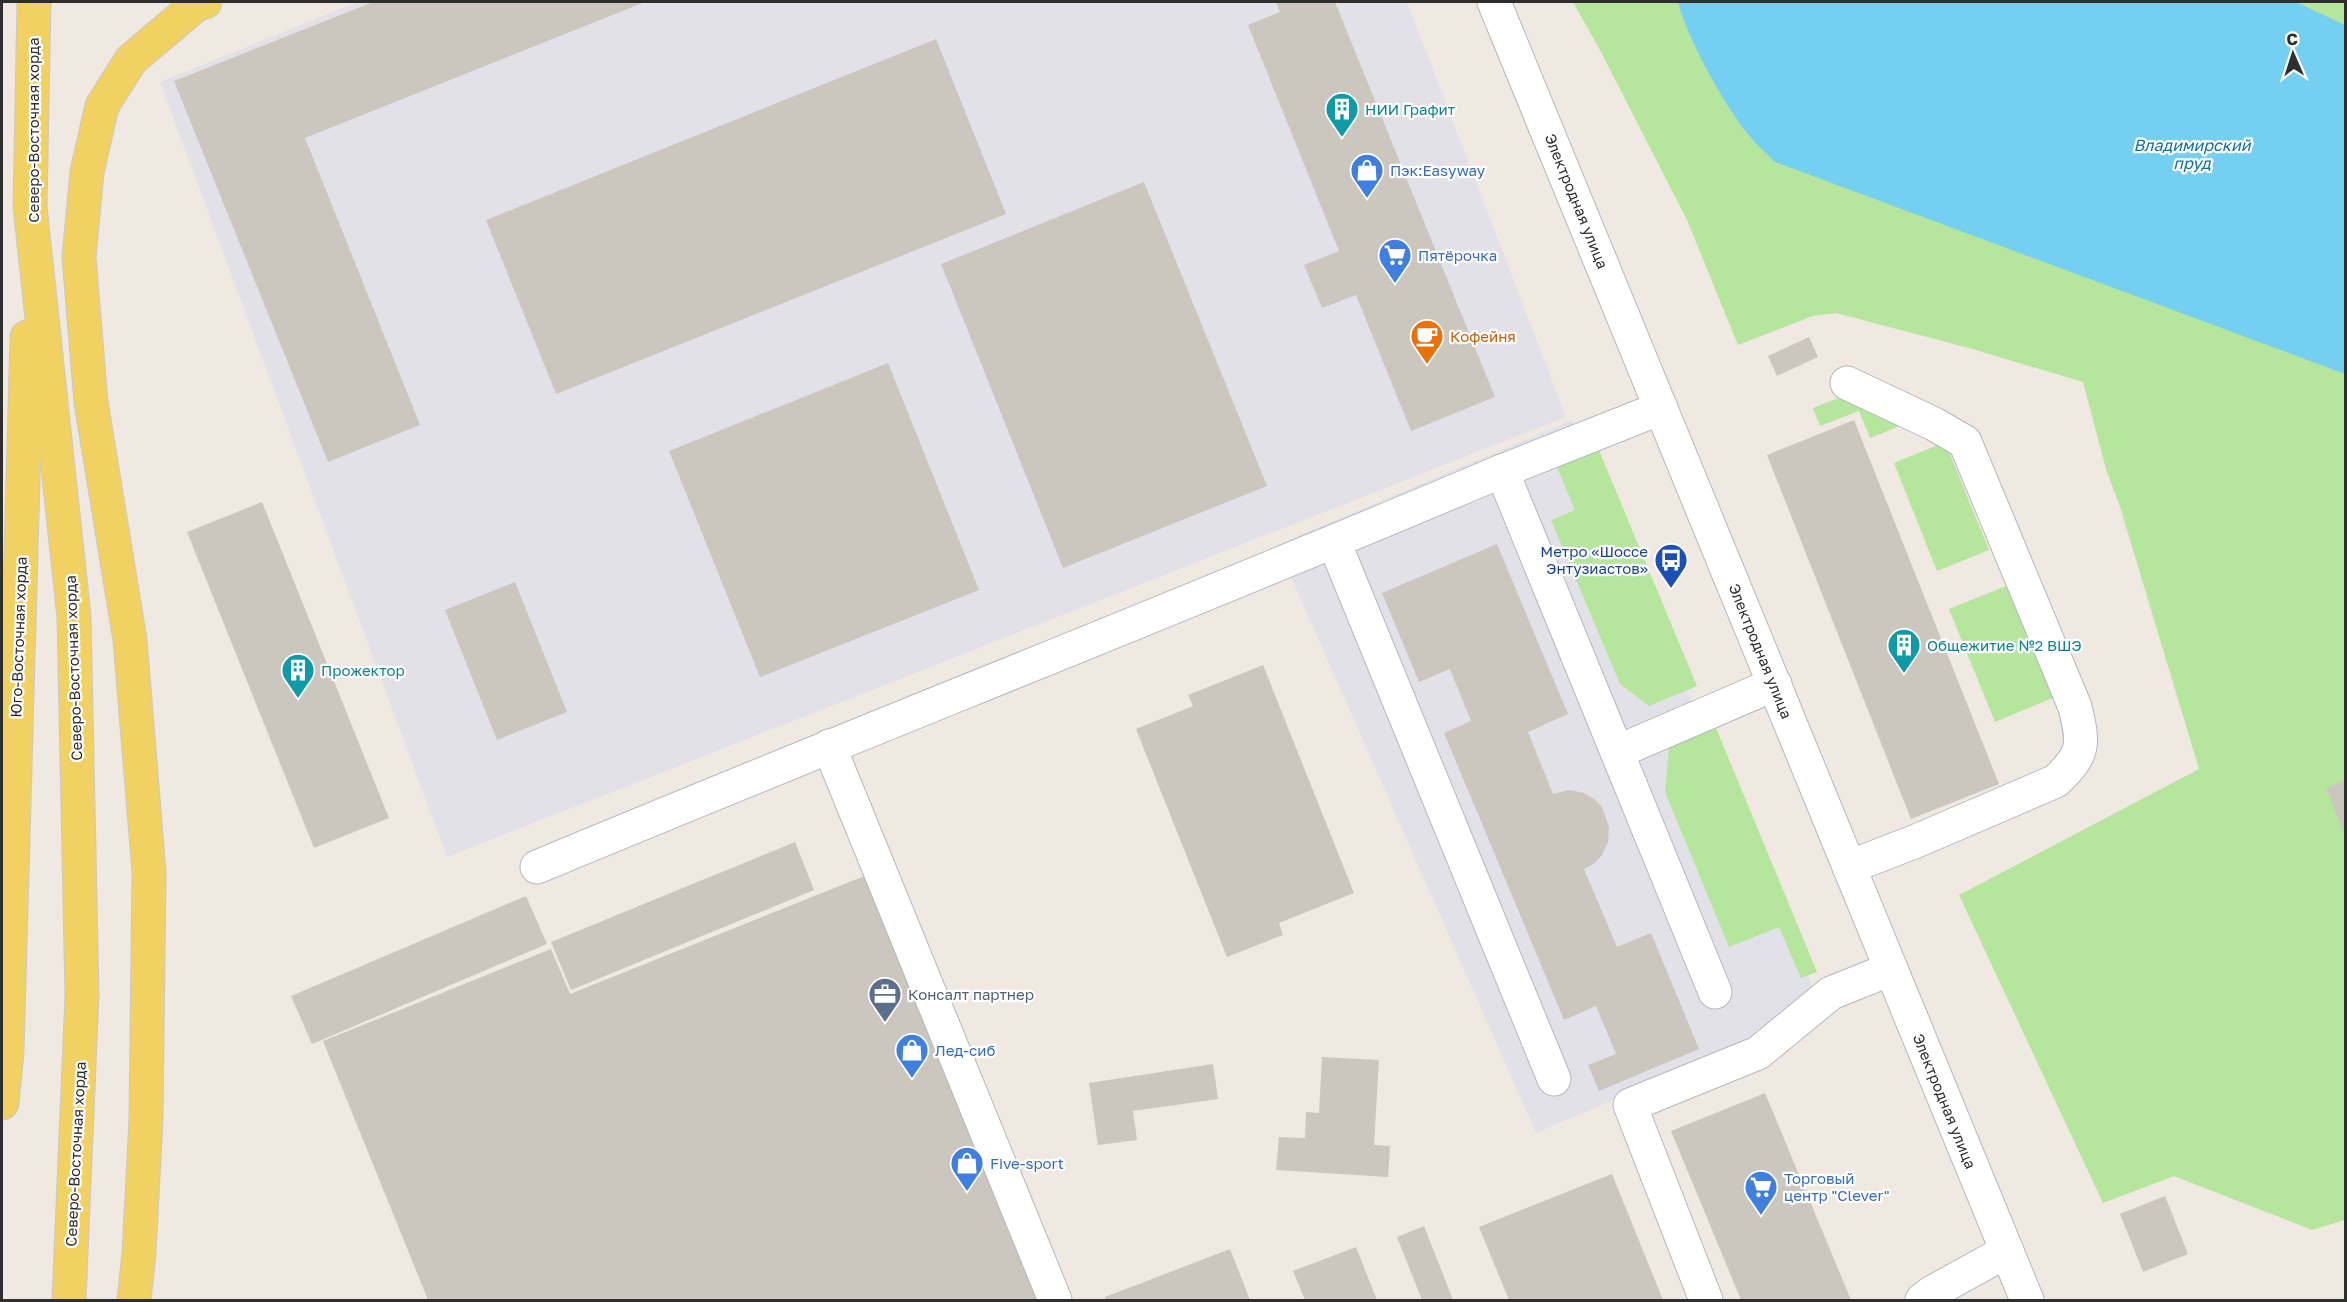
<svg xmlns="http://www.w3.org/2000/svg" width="2347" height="1302" font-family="'Golos Text',sans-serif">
	<rect width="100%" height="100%" fill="#efe9e1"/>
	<g fill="#e3e1e8">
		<path d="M358,2H1407L1566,417L447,857L160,82Z"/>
		<path d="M1572,420L1823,1010L1536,1133L1277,545Z"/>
	</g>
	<g fill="#b6e59e">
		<path d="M1573,2H2345V1220L2312,1230L2174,1176L2103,1203L1959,895L2199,769L2121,510L2106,469L2083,382L1969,348L1836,313L1813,316L1738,345L1687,220L1601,52Z"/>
		<path d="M1849,394L1910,422L1870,438L1859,411L1820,426L1813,408Z"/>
		<path d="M1945,442L1989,550L1937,571L1894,463Z"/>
		<path d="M1598,448L1697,686L1649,706L1620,684L1551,520L1575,510L1556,465Z"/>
		<path d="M2009,585L2055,697L1995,722L1949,609Z"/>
		<path d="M1716,728L1817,972L1801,978L1779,927L1729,947L1665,792L1669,748Z"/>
	</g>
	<path fill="#75cff0" d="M1678,2H2296L2345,25V374L1775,162C1764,151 1752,140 1743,128C1720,96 1688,40 1678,2Z"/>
	<g fill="#cbc7bf">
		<path d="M373,2H645L305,138L420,425L328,462L174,81Z"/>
		<path d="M1276,2H1335L1495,397L1411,431L1356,295L1322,308L1304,265L1339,251L1248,25L1280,12Z"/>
		<path d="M936,39L1006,214L556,394L486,220Z"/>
		<path d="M1144,182L1267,486L1063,568L941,264Z"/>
		<path d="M1809,337L1818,357L1777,376L1768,356Z"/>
		<path d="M888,363L979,590L760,677L669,451Z"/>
		<path d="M1854,420L1999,784L1911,819L1767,455Z"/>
		<path d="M262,502L389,818L314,848L187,532Z"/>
		<path d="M1497,544L1568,714L1528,732L1553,794L1570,790L1584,793L1594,799L1602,807L1609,827L1608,842L1602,855L1595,863L1584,869L1617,947L1651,933L1699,1049L1599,1091L1588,1065L1616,1054L1596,1006L1564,1020L1444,733L1471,721L1450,669L1419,682L1382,593Z"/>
		<path d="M515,582L567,712L497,740L445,610Z"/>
		<path d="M1263,665L1354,893L1279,923L1283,935L1227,957L1136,729L1193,706L1188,695Z"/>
		<path d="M2346,780V835H2345L2326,788Z"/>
		<path d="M795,842L814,890L571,990L551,942Z"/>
		<path d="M867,875L1039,1300H428L323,1041L551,949L570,994Z"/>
		<path d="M526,896L547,944L312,1044L291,996Z"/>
		<path d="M1322,1057L1379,1060L1374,1145L1390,1146L1388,1177L1276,1170L1279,1137L1305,1138L1306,1112L1319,1113Z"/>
		<path d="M1213,1064L1218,1099L1133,1111L1137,1140L1098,1145L1089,1083Z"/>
		<path d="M1765,1093L1851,1300H1741L1671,1131Z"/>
		<path d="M1612,1174L1663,1300H1509L1479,1227Z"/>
		<path d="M2165,1196L2188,1254L2143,1272L2120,1214Z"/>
		<path d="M1424,1226L1453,1300H1422L1397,1237Z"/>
		<path d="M1356,1247L1377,1300H1305L1293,1271Z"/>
		<path d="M1230,1249L1250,1300H1106L1105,1297Z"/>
	</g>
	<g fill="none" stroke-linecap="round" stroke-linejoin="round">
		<defs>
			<g id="minor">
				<path d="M1494,2L2027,1300"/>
				<path d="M1847,383L1934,424L1965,442L2075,707C2084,745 2085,753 2056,781L1914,842L1849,867"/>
				<path d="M1502,471L1661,408"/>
				<path d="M1334,542L1554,1079"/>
				<path d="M829,746L1055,1300"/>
				<path d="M1617,752L1715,992"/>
				<path d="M537,867C858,733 1182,607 1502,471L1617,752L1775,684"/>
				<path d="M1706,1300L1630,1105L1758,1053L1831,993L1891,969"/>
				<path d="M1922,1300L1931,1293L2007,1251"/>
			</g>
			<g id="major">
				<path d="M34,2L30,206L74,617L82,995L69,1300"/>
				<path d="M2,1103L7,1052L27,337"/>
				<path d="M134,1300L139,1253L146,1120L149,872L130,640L91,402L79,257L87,172L102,106L131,60L196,5L205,2"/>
			</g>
		</defs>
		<use href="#minor" stroke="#b4b7c1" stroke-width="35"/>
		<use href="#major" stroke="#c9c9c9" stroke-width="35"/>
		<use href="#minor" stroke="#fff" stroke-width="33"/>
		<use href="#major" stroke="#f2d163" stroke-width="33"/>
	</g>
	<defs>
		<symbol id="building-pin" viewBox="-11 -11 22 30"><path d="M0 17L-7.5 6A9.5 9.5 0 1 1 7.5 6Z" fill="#0f9aa8" stroke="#fff"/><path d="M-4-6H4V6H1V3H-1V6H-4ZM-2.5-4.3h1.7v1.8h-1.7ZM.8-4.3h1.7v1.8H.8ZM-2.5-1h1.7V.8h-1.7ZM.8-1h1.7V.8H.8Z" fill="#fff"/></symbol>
		<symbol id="shop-pin" viewBox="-11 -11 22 30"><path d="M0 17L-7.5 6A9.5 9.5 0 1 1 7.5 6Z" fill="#3f7fe0" stroke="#fff"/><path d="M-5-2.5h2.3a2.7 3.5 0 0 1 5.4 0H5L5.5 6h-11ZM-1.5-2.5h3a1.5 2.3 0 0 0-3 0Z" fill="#fff"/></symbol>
		<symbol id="supermarket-pin" viewBox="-11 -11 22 30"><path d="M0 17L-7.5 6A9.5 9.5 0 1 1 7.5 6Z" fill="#3f7fe0" stroke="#fff"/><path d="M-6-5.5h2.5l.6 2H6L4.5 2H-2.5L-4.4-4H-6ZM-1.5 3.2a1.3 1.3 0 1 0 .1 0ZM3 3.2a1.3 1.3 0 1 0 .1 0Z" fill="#fff"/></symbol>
		<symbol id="cafe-pin" viewBox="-11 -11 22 30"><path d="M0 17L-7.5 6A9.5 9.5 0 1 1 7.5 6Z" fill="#e8710a" stroke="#fff"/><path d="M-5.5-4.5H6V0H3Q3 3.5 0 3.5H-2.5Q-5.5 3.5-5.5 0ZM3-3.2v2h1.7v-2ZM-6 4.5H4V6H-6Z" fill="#fff"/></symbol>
		<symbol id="bus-pin" viewBox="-11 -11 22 30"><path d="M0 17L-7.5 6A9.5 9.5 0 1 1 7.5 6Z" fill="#1a4fb4" stroke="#fff"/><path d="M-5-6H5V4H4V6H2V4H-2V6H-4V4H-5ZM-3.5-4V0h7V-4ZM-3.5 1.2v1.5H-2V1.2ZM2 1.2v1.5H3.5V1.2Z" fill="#fff"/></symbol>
		<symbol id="office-pin" viewBox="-11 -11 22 30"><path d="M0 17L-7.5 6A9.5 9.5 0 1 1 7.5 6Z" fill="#5c6f8a" stroke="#fff"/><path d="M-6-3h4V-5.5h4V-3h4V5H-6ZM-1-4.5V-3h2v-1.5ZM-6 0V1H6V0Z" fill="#fff"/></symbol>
	</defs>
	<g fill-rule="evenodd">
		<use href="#building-pin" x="1323" y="90" width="38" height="52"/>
		<use href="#shop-pin" x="1348" y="151" width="38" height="52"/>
		<use href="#supermarket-pin" x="1376" y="236" width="38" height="52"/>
		<use href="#cafe-pin" x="1408" y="317" width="38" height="52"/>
		<use href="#bus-pin" x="1652" y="541" width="38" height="52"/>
		<use href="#building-pin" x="1885" y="626" width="38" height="52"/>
		<use href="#building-pin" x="279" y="651" width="38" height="52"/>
		<use href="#office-pin" x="866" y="975" width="38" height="52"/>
		<use href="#shop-pin" x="893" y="1031" width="38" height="52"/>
		<use href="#shop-pin" x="948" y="1144" width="38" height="52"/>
		<use href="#supermarket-pin" x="1742" y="1168" width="38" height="52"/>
	</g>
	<g text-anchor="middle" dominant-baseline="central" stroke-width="4.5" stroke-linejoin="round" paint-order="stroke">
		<g font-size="15" fill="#0d838f" stroke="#fff" text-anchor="start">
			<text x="1365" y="109">НИИ Графит</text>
			<text x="1927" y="645">Общежитие №2 ВШЭ</text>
			<text x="321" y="670">Прожектор</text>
		</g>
		<g font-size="15" fill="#2e2e2e" stroke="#fff">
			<text transform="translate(33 130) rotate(-90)">Северо-Восточная хорда</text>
			<text transform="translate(1577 201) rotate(68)">Электродная улица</text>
			<text transform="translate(18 637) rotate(-88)">Юго-Восточная хорда</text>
			<text transform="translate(1761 651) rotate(68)">Электродная улица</text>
			<text transform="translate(73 668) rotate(-92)">Северо-Восточная хорда</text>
			<text transform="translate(1945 1101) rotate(68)">Электродная улица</text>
			<text transform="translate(75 1154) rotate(-87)">Северо-Восточная хорда</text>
		</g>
		<g font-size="15" fill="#366cbe" stroke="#fff" text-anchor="start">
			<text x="1390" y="170">Пэк:Easyway</text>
			<text x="1418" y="255">Пятёрочка</text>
			<text x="935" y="1050">Лед-сиб</text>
			<text x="990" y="1163">Five-sport</text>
			<text x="1784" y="1178">Торговый<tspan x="1784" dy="17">центр "Clever"</tspan></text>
		</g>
		<g font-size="15" fill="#c56008" stroke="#fff" text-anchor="start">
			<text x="1450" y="336">Кофейня</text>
		</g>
		<g font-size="15" fill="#164399" stroke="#fff" text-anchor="end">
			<text x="1648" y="551">Метро «Шоссе<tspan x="1648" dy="17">Энтузиастов»</tspan></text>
		</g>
		<g font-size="15" fill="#4e5e75" stroke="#fff" text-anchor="start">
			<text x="908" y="994">Консалт партнер</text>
		</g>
		<g font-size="16" font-style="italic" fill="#0d6fa3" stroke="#fff">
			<text x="2192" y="145">Владимирский<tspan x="2192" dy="18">пруд</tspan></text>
		</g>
	</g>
	<rect width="2347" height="1302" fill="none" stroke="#2e2e2e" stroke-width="6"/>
	<g transform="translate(2293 54) rotate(357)" stroke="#ffffff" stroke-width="4.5" paint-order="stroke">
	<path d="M0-4.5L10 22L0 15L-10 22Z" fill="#2e2e2e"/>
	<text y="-9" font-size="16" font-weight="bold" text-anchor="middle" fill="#2e2e2e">С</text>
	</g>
</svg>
